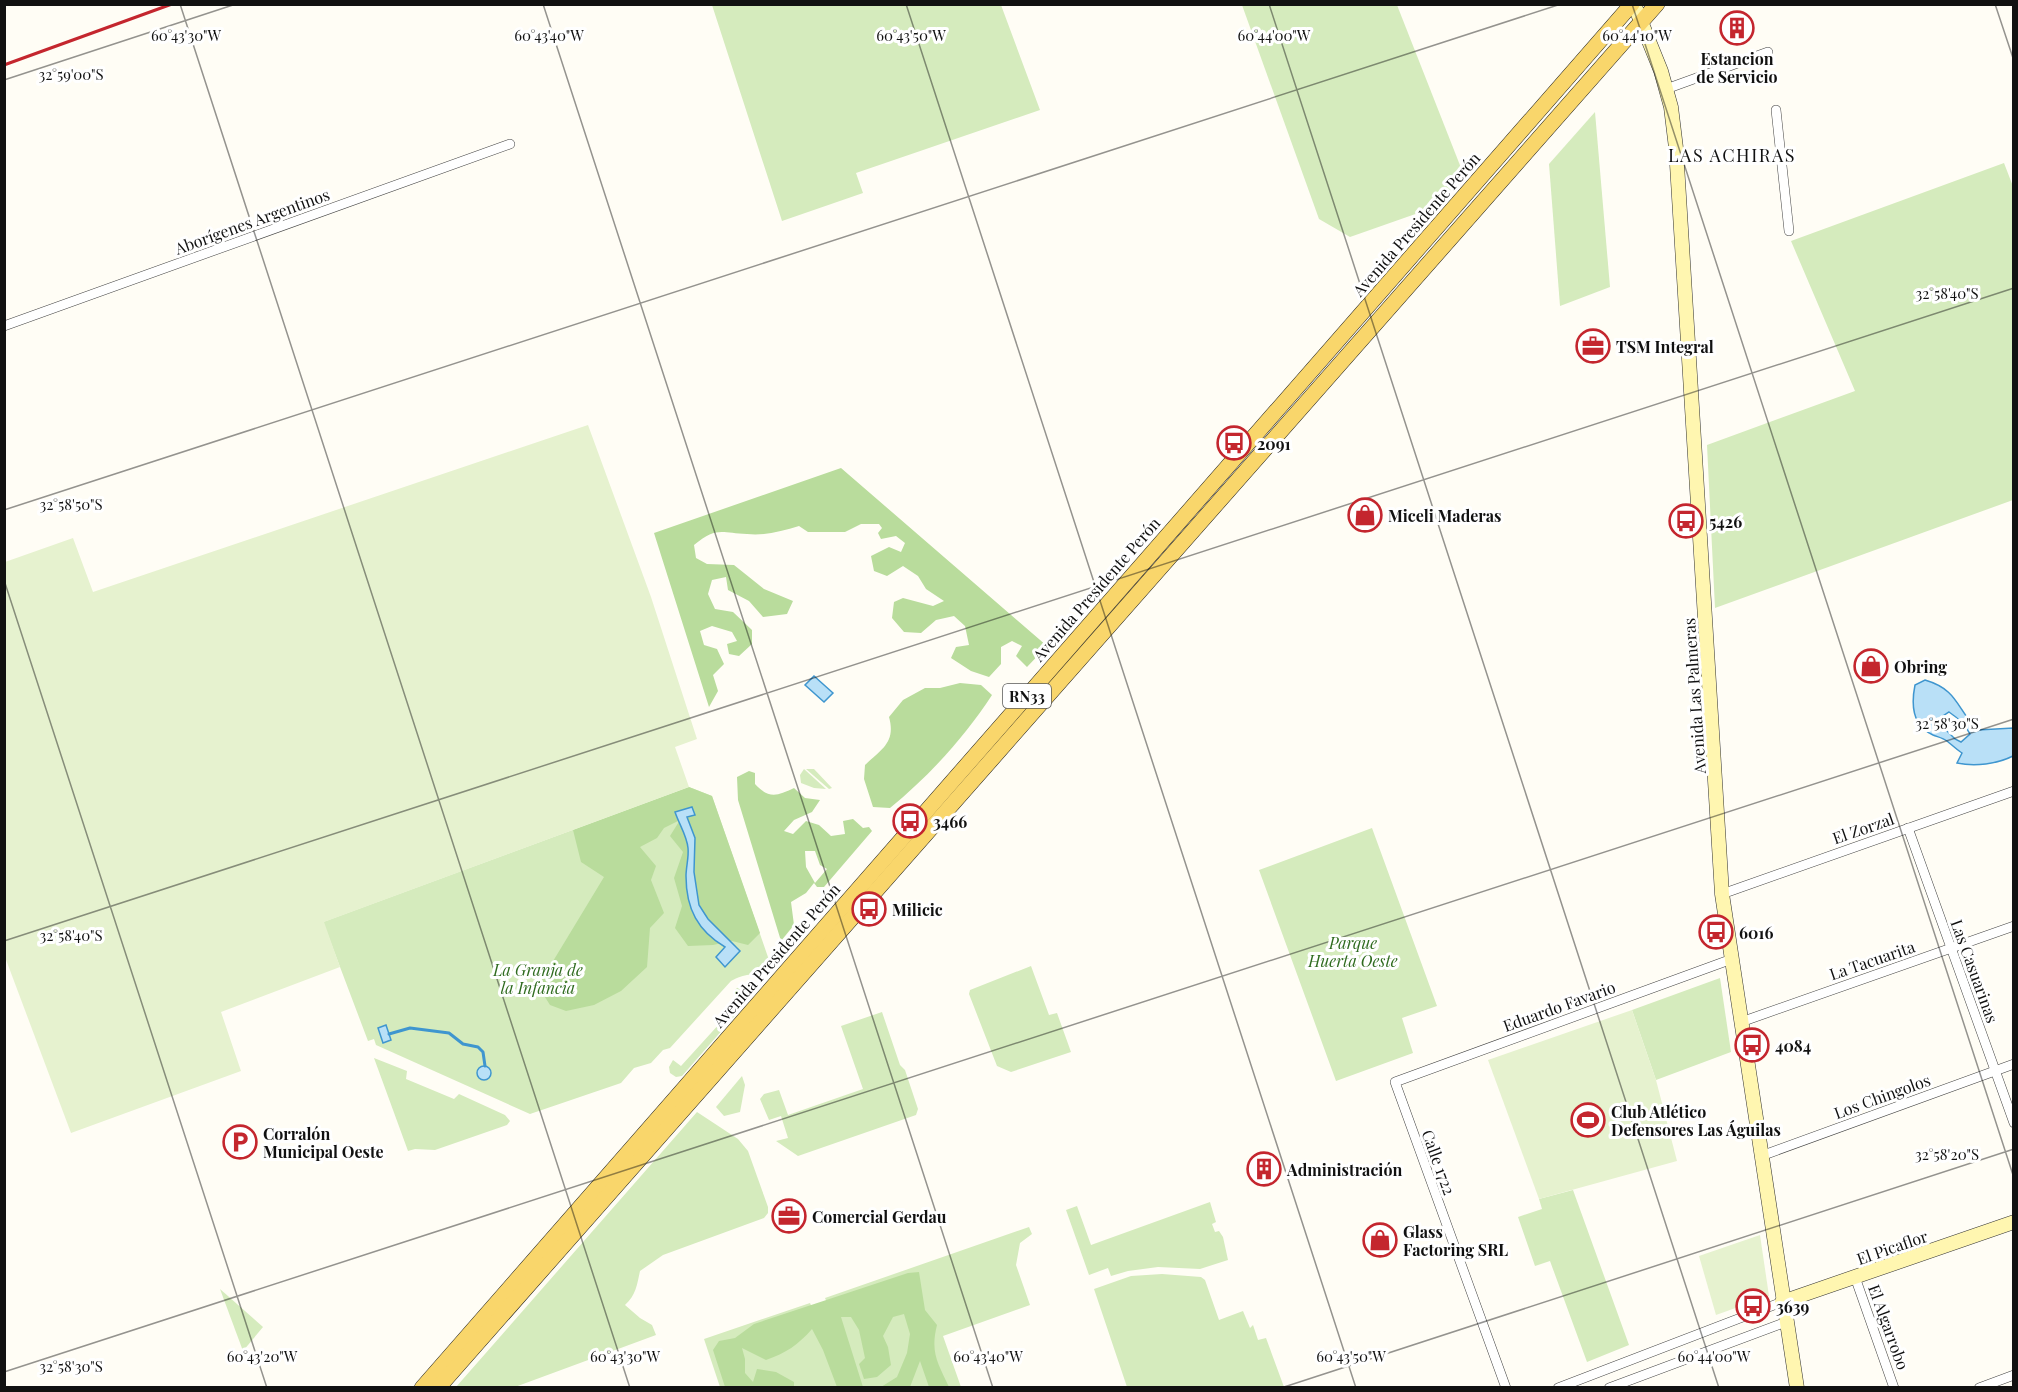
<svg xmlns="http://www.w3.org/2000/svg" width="2018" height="1392" font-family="'Playfair Display',serif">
	<rect width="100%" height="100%" fill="#fffdf5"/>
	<g fill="#d5ebbd">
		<path d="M712,5H1001L1040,110L856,173L863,193L782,221Z"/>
		<path d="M1242,5H1397L1465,178L1441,205L1350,237L1319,219Z"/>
		<path d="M1595,112L1610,287L1560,306L1549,164Z"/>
		<path d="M2004,163L2014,189L2013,500L1715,608L1707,445L1855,391L1791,241Z"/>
		<path d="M804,769L826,789L814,788L801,783L800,775Z"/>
		<path d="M806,769H814L832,788L829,789Z"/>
		<path d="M689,787L712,796L769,960C758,979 747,971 731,981L670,1048L663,1050L651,1063L634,1068L621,1083L530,1114L376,1045L374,1039L368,1041L323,922Z"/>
		<path d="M1372,828L1437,1006L1402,1018L1413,1053L1336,1081L1259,870Z"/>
		<path d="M1031,966L1049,1015L1057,1013L1071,1052L1011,1072L997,1066L969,994L970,990Z"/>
		<path d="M1720,978L1731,1052L1656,1080L1632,1010Z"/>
		<path d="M743,987L753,995L682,1076L676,1077L670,1073L669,1067L673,1060L681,1066L741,1000L733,992L737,988Z"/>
		<path d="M882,1012L900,1065L905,1070L918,1109L916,1115L798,1156L776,1141L788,1138L781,1116L769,1120L760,1099L764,1094L779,1090L788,1115L863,1089L841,1026Z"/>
		<path d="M374,1058L407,1071L406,1079L454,1099L459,1094L505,1115L510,1121L507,1125L435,1150L415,1149L408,1151Z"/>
		<path d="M742,1076L745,1085L740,1112L724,1116L716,1107Z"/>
		<path d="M697,1112L738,1139L748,1151L768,1207V1213L764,1218L663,1255L640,1271C637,1285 636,1295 625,1305L640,1318L652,1325L656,1335L515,1387H456Z"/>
		<path d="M1269,1154L1272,1155L1279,1176L1273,1178L1267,1159L1256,1163L1255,1159Z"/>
		<path d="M1573,1190L1629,1345L1587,1362L1550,1261L1535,1266L1518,1217L1542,1209L1539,1199Z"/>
		<path d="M1210,1202L1216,1222L1212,1224L1215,1232L1219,1231L1223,1237L1228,1260L1200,1269L1158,1267L1128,1271L1111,1276L1108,1268L1089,1275L1066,1210L1077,1206L1091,1245Z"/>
		<path d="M1029,1227L1032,1234L1020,1243L1016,1265L1030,1305L943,1336L961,1387H720L704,1339L810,1303L830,1348L845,1344L825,1298Z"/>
		<path d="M1162,1274L1201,1277L1205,1280L1219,1320L1243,1311L1250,1328L1253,1325L1258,1340L1266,1338L1284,1387H1127L1094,1289L1131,1276Z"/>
		<path d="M220,1289L263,1327L243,1351Z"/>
	</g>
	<g fill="#b9dc9c" fill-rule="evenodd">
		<path d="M841,468L1047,646L1027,667L1016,656L1022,646L1012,641L1001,647V664L989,677L971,671L951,658L956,647L969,645L965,626L954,616L936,620L921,633L904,632L892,618L894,602L903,598L933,606L944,601L926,589L918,576L903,566L887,576L874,571L871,556L889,547L901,552L905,543L896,536L881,539L878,533L882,528L879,524H861L845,532H808L799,526C782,531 765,536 747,534C721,533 717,526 694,545L696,558L707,564L734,565L764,589L793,601L787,614L763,617L749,601L728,590L726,577L712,580L708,594L715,609L733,612L752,630V644L739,656L729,654L727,644L737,641L732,632L712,626L700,631L704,645L717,649L724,664L713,675L718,691L709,707L654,533Z"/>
		<path d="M960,683L981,685L992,695C964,738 929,776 890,808L873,807L864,779L865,765C882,749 896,742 889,717L903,700L925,688H940Z"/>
		<path d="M749,771L755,773V784C769,799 777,796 794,788L805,798L820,800L812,812L794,820L784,831L793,834L806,821L819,825L831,836L845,834L843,821L853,819L863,828L869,827L872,831L824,887H817L814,883L806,893L791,902L794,925L781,941L738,800L737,777ZM805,851H815L820,865L827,869L815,883L806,867Z"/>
		<path d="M689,787L712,796L760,933L748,945L732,941L713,945L688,946L675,928L682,906L674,878L683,852L670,836L680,820L664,828L657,838L640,847L656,866L651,880L664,913L650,928L647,967L621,991L594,1005L566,1011L550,1005L538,986L604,877L581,862L573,830Z"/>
		<path d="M919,1272L925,1310L937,1325C930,1353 938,1363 949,1387H929L920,1361L910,1387H881L897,1377L907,1353L910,1334L904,1314L893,1317L883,1336L888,1347L891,1365L877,1377L864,1379L859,1364L865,1358L859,1330L851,1317H841L863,1387H837L823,1350L812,1329C798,1345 786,1353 766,1360L742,1348L745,1359V1373L753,1382L757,1369L776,1372L794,1382V1387H725L713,1350L719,1341L735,1338L754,1324L908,1273Z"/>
	</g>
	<g fill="#e6f2cf">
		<path d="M588,425L651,597L697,739L675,747L689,787L324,922L340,967L221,1012L241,1071L71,1133L5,957V562L73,538L93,592Z"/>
		<path d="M1632,1010L1656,1080L1677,1161L1539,1199L1488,1060Z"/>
		<path d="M1760,1235L1769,1296L1716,1315L1699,1256Z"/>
	</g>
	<g fill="#b9e0f7" stroke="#3f96cf" stroke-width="1.5" fill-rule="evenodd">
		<path d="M814,676L833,693L824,702L805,685Z"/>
		<path d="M1925,680C1959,690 1956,709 1978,730L2013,728V756C1997,764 1975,767 1957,763L1962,753C1956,749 1952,745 1947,741C1943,738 1938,737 1933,735C1912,726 1911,705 1915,685ZM1949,712C1958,718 1965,724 1970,734L1961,742L1955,739L1942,726L1943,716Z"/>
		<path d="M692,807L695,815L687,817L695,838L694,872L699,905L708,919L740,951L725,967L716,957L725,947C698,931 686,909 686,876C686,867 689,857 688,848C687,836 679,824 675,812Z"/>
		<path d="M386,1025L391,1040L383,1043L378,1028Z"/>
		<circle cx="484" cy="1073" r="7"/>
	</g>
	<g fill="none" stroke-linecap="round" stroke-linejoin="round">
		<path stroke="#3f96cf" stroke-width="3" d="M389,1034L410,1028L449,1033L463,1044L478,1047L483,1052L485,1066"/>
		<defs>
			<g id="street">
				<path d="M1666,89L1768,52"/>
				<path d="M1776,110L1789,231"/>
				<path d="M4,326L510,144"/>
				<path d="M1908,828L2014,1123"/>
				<path d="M1722,894L2014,791"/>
				<path d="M1741,1022L2014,926"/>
				<path d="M1761,1156L2014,1064"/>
				<path d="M1855,1277L1894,1388"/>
				<path d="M1506,1388L1395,1082L1732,959"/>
				<path d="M1558,1388L1782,1302"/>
				<path d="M1609,1388L1786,1322"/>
				<path d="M1979,1388L2014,1375"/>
			</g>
			<g id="secondary">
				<path d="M1634,4L1661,71L1671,107L1676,148L1722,894L1797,1388"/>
				<path d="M1782,1302L2014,1222"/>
			</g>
			<g id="primary">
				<path d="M422,1388L1632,4"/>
				<path d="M438,1388L1657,4"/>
			</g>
		</defs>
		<use href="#street" stroke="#444" stroke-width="10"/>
		<use href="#secondary" stroke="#333" stroke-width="15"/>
		<use href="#primary" stroke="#222" stroke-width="16"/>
		<use href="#street" stroke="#fff" stroke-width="9"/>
		<use href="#secondary" stroke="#fff6b0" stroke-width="14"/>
		<use href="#primary" stroke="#f9d66b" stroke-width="15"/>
		<path stroke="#c4262e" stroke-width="3" d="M4,65L172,4"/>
	</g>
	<path fill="none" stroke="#111" stroke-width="1.5" stroke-opacity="0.45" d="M180,4L630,1388M543,4L993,1388M906,4L1356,1388M1269,4L1719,1388M1632,4L2014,1178M1995,4L2014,61M4,80L236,4M4,510L1561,4M4,580L267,1388M4,941L2014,288M4,1372L2014,719M1281,1388L2014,1149"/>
	<defs>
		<symbol id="building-ring" viewBox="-11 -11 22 22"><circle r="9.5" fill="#fff" stroke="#c4262e" stroke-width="1.5"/><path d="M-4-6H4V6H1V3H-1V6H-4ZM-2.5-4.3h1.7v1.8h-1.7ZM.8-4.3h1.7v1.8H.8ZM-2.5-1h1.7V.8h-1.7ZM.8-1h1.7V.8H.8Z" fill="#c4262e"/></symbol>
		<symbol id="office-ring" viewBox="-11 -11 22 22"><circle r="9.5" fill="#fff" stroke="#c4262e" stroke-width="1.5"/><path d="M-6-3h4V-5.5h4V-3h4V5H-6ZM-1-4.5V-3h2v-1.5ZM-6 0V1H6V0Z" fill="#c4262e"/></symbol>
		<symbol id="bus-ring" viewBox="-11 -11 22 22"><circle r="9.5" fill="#fff" stroke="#c4262e" stroke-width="1.5"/><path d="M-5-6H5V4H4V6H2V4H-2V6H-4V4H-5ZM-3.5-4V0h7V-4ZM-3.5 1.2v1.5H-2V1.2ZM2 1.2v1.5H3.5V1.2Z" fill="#c4262e"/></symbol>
		<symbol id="shop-ring" viewBox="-11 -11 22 22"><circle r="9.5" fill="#fff" stroke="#c4262e" stroke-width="1.5"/><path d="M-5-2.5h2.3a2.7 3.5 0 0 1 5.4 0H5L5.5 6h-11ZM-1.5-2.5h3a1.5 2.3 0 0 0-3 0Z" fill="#c4262e"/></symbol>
		<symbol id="stadium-ring" viewBox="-11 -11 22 22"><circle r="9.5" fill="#fff" stroke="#c4262e" stroke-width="1.5"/><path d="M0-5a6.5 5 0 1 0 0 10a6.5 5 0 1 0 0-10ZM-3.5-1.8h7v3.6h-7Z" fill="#c4262e"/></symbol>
		<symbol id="parking-ring" viewBox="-11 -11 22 22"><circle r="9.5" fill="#fff" stroke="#c4262e" stroke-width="1.5"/><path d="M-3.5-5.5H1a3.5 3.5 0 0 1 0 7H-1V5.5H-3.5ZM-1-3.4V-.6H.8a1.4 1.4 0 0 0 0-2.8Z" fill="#c4262e"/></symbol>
	</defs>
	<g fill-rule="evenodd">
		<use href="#building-ring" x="1718" y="9" width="38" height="38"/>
		<use href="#office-ring" x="1574" y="327" width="38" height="38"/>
		<use href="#bus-ring" x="1215" y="424" width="38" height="38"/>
		<use href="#shop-ring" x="1346" y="496" width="38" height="38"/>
		<use href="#bus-ring" x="1667" y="502" width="38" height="38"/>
		<use href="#shop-ring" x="1852" y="647" width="38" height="38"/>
		<use href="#bus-ring" x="891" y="802" width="38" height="38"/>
		<use href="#bus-ring" x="850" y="890" width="38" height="38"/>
		<use href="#bus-ring" x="1697" y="913" width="38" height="38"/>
		<use href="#bus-ring" x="1733" y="1026" width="38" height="38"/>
		<use href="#stadium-ring" x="1569" y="1101" width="38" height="38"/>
		<use href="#parking-ring" x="221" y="1123" width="38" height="38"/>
		<use href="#building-ring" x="1245" y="1150" width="38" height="38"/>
		<use href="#office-ring" x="770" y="1197" width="38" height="38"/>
		<use href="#shop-ring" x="1361" y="1221" width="38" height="38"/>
		<use href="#bus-ring" x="1734" y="1287" width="38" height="38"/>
	</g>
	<g text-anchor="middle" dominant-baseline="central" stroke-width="6" stroke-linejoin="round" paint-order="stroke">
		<rect fill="#fff" stroke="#585858" stroke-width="1.5" x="1003" y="684" width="48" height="24" rx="4.5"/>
		<g font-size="15" font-weight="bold" fill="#111">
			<text x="1027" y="696">RN33</text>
		</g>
		<g font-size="16" font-weight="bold" fill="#111" stroke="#fff" text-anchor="start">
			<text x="1737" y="58" text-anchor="middle">Estancion<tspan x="1737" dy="18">de Servicio</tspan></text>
			<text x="1616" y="346">TSM Integral</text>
			<text x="1257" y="443">2091</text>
			<text x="1388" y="515">Miceli Maderas</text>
			<text x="1709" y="521">5426</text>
			<text x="1894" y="666">Obring</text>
			<text x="933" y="821">3466</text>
			<text x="892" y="909">Milicic</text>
			<text x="1739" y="932">6016</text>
			<text x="1775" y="1045">4084</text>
			<text x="1611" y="1111">Club Atlético<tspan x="1611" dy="18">Defensores Las Águilas</tspan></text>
			<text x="263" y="1133">Corralón<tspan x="263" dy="18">Municipal Oeste</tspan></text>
			<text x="1287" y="1169">Administración</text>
			<text x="812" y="1216">Comercial Gerdau</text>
			<text x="1403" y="1231">Glass<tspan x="1403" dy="18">Factoring SRL</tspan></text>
			<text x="1776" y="1306">3639</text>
		</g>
		<g font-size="16" fill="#111" stroke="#fff">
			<text transform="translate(252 221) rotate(-20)">Aborígenes Argentinos</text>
			<text transform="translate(1416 224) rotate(-49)">Avenida Presidente Perón</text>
			<text transform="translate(1096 589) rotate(-49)">Avenida Presidente Perón</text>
			<text transform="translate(1694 696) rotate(-94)">Avenida Las Palmeras</text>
			<text transform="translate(1863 828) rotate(-19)">El Zorzal</text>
			<text transform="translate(776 955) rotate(-49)">Avenida Presidente Perón</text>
			<text transform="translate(1872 960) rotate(-19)">La Tacuarita</text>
			<text transform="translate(1975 971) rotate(70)">Las Casuarinas</text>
			<text transform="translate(1559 1006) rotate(-20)">Eduardo Favario</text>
			<text transform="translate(1882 1096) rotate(-20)">Los Chingolos</text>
			<text transform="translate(1439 1162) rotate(70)">Calle 1722</text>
			<text transform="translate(1892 1247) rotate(-19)">El Picaflor</text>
			<text transform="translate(1889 1327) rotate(70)">El Algarrobo</text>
		</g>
		<g font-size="16" font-style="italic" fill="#2f6b1f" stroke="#fff">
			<text x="1353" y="942">Parque<tspan x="1353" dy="18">Huerta Oeste</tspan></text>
			<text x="538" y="969">La Granja de<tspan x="538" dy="18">la Infancia</tspan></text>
		</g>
		<g font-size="18" letter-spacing="1.5" fill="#111" stroke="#fff">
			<text x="1732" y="155">LAS ACHIRAS</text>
		</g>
	</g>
	<g font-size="15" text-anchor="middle" fill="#111" stroke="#fff" stroke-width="6" stroke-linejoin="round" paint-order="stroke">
		<text x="186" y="41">60°43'30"W</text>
		<text x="549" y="41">60°43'40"W</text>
		<text x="911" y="41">60°43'50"W</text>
		<text x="1274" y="41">60°44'00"W</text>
		<text x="1637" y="41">60°44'10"W</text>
		<text x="71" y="80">32°59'00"S</text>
		<text x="1947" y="299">32°58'40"S</text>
		<text x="71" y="510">32°58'50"S</text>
		<text x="1947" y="729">32°58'30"S</text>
		<text x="71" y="941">32°58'40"S</text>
		<text x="1947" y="1160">32°58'20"S</text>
		<text x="262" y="1362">60°43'20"W</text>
		<text x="625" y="1362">60°43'30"W</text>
		<text x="988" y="1362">60°43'40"W</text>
		<text x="1351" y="1362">60°43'50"W</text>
		<text x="1714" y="1362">60°44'00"W</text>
		<text x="71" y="1372">32°58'30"S</text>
	</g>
	<rect width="2018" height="1392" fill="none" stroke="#111111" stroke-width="12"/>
</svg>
